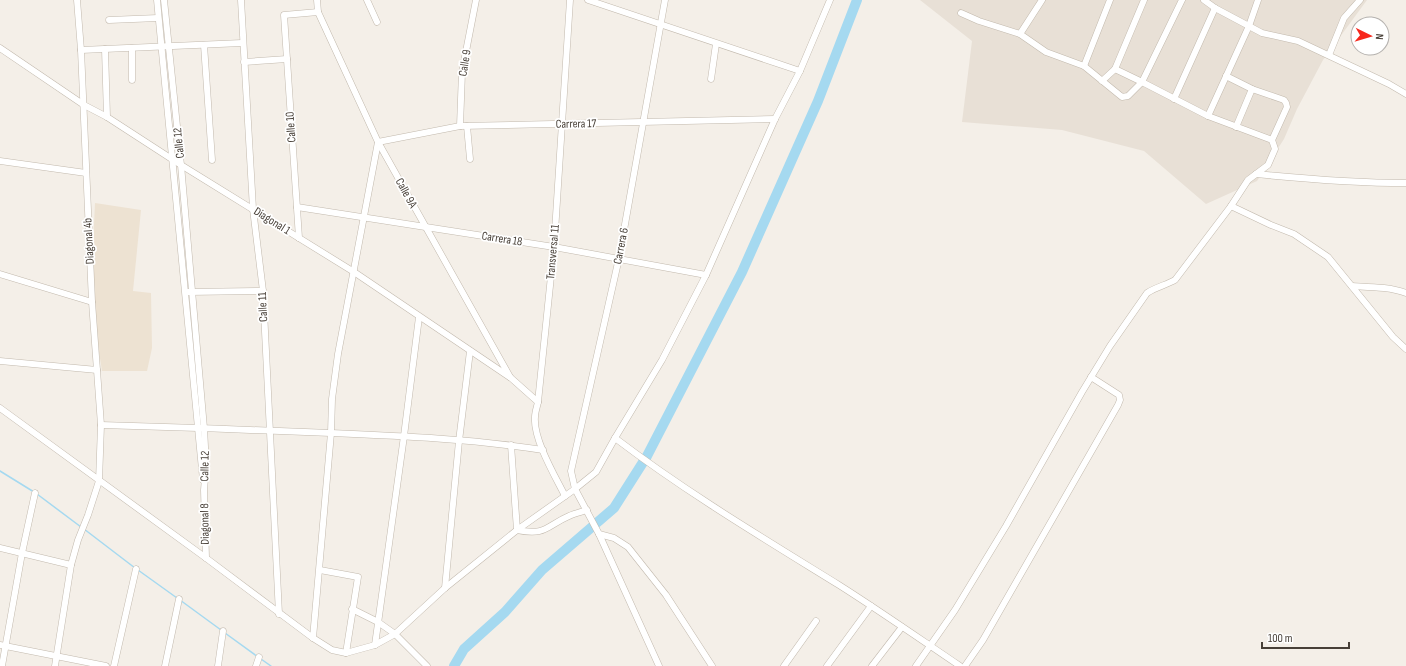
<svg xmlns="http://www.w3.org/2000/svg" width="1406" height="666" font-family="'Sofia Sans Condensed',sans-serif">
	<rect width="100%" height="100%" fill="#f4efe8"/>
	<path fill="#e8e0d6" d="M920,0H1367L1323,60L1297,109L1284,139L1257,181L1206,204L1144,151L1062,130L962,122L972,41Z"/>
	<path fill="#ede2d2" d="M95,203L141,210L133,291L151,293L152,348L147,371H102L97,340L92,268Z"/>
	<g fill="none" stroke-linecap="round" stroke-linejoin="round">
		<g stroke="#a5d9f0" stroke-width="1.5">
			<path d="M0,471L34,492"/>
			<path d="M37,494L81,527"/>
			<path d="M84,529L135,568"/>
			<path d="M138,570L177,598"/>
			<path d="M180,600L221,630"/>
			<path d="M225,633L258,657"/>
			<path d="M261,659L271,666"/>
		</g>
		<path stroke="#a5d9f0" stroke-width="10" d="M454,666L464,649L505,612L542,570L614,508L647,456L742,272L818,101L857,0"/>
		<defs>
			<g id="minor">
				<path d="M157,0L203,480"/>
				<path d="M164,0L181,165L204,428L206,466L204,490L206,558"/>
				<path d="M241,0L253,209L263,291L279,614"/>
				<path d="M317,0L318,12L378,142L510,377"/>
				<path d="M367,0L377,22"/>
				<path d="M588,0L800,71"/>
				<path d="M1204,0L1215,8L1262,33L1298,41L1389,84L1406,94"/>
				<path d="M961,13L979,21L1020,34L1046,52L1084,66L1122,97L1128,96L1142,82L1182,0"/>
				<path d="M109,20L158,18"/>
				<path d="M1020,34L1042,0"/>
				<path d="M204,45L212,160"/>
				<path d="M0,48L84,105L107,117L181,165L354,272L511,378L538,402"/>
				<path d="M132,48V80"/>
				<path d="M105,49L107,117"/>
				<path d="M81,50L242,43"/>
				<path d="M1329,55L1344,18L1360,0"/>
				<path d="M244,62L287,59"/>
				<path d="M1084,66L1110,0"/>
				<path d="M1115,69L1142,82L1208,116L1272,140"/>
				<path d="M711,79L716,44"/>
				<path d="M1102,81L1115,69L1144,0"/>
				<path d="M1174,99L1215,8"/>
				<path d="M1208,116L1249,26L1258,0"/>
				<path d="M460,126L462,72L476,0"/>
				<path d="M467,126L470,159"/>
				<path d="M1236,127L1252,89"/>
				<path d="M0,161L86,173"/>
				<path d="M1256,174C1306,179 1356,183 1406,183"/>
				<path d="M1231,206L1271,225L1294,234L1328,257L1393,337L1406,349"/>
				<path d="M297,207L554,247L706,275"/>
				<path d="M299,238L284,15L318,12"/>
				<path d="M0,274L92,302"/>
				<path d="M1352,286C1370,287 1390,287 1406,293"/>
				<path d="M188,292L263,291"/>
				<path d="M0,361L97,370"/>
				<path d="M0,408L206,558L313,638L332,650L346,653L375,645L395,634L445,588L517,530L575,489L596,472L615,438L662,360L706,275L775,119L800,71L830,0"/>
				<path d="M101,425C178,427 254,430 331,433C402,436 473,439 543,450"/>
				<path d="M615,438C686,492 763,538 839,585C880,611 920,639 960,666"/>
				<path d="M511,445L517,530C546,536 546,526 569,516C575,513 581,512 587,510"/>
				<path d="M565,496C555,476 533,439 535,417C535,412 537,407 538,402L554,247L570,0"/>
				<path d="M599,534L614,538L628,547L666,595L712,666"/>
				<path d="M0,548L71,565"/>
				<path d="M320,570L358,577L346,653"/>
				<path d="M445,588L459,441L470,351"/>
				<path d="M352,609L378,622L395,634L427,666"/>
				<path d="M313,638L331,433L332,399L338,354L378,142L460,126L775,119"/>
				<path d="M0,645L106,666"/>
				<path d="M375,645L404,436L419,317"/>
				<path d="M2,666L22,553L35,493"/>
				<path d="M55,666L71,565L78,540L88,515L99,481L101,425L92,302L81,50L77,0"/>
				<path d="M114,666L136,569"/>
				<path d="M165,666L179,599"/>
				<path d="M218,666L223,631"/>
				<path d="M256,666L259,657"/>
				<path d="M659,666L599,534L575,489L571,471L619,258L665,0"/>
				<path d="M784,666L816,621"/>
				<path d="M827,666L871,606"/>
				<path d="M872,666L902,627"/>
				<path d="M916,666L955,610L1006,526L1082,392L1110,346L1147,293C1156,287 1166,285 1175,280L1231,206L1248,180L1268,165L1275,149L1272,140L1287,107L1286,103L1284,100L1252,89L1226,76"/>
				<path d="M965,666L983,640L1118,405L1120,400L1119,395L1091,377"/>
			</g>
		</defs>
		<use href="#minor" stroke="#c2b9ad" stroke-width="7"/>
		<use href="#minor" stroke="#fff" stroke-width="6"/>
	</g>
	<g text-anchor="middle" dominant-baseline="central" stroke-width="3.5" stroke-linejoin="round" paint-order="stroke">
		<g font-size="12" fill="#473f37" stroke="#fff">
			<text transform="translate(465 63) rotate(-81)">Calle 9</text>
			<text transform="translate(576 124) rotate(-1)">Carrera 17</text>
			<text transform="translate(291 127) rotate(-94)">Calle 10</text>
			<text transform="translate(179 143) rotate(-96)">Calle 12</text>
			<text transform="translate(406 193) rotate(61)">Calle 9A</text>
			<text transform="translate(272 221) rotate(32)">Diagonal 1</text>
			<text transform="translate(502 239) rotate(9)">Carrera 18</text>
			<text transform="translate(89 241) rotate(-93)">Diagonal 4b</text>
			<text transform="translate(621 246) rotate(-79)">Carrera 6</text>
			<text transform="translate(553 252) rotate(-85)">Transversal 11</text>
			<text transform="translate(263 307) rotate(-93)">Calle 11</text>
			<text transform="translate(205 466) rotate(-89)">Calle 12</text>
			<text transform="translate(205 524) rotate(-91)">Diagonal 8</text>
		</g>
	</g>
	<g transform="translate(1370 36) rotate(95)"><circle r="19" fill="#ffffff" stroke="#b5b2af"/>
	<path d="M0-3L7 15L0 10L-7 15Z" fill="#f7261b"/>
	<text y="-6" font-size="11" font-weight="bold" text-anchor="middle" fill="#473f37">N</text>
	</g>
	<path d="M1262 642v6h87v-6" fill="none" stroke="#473f37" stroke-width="2"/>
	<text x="1268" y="642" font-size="12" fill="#473f37" stroke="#ffffff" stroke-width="3" paint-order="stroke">100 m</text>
</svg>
